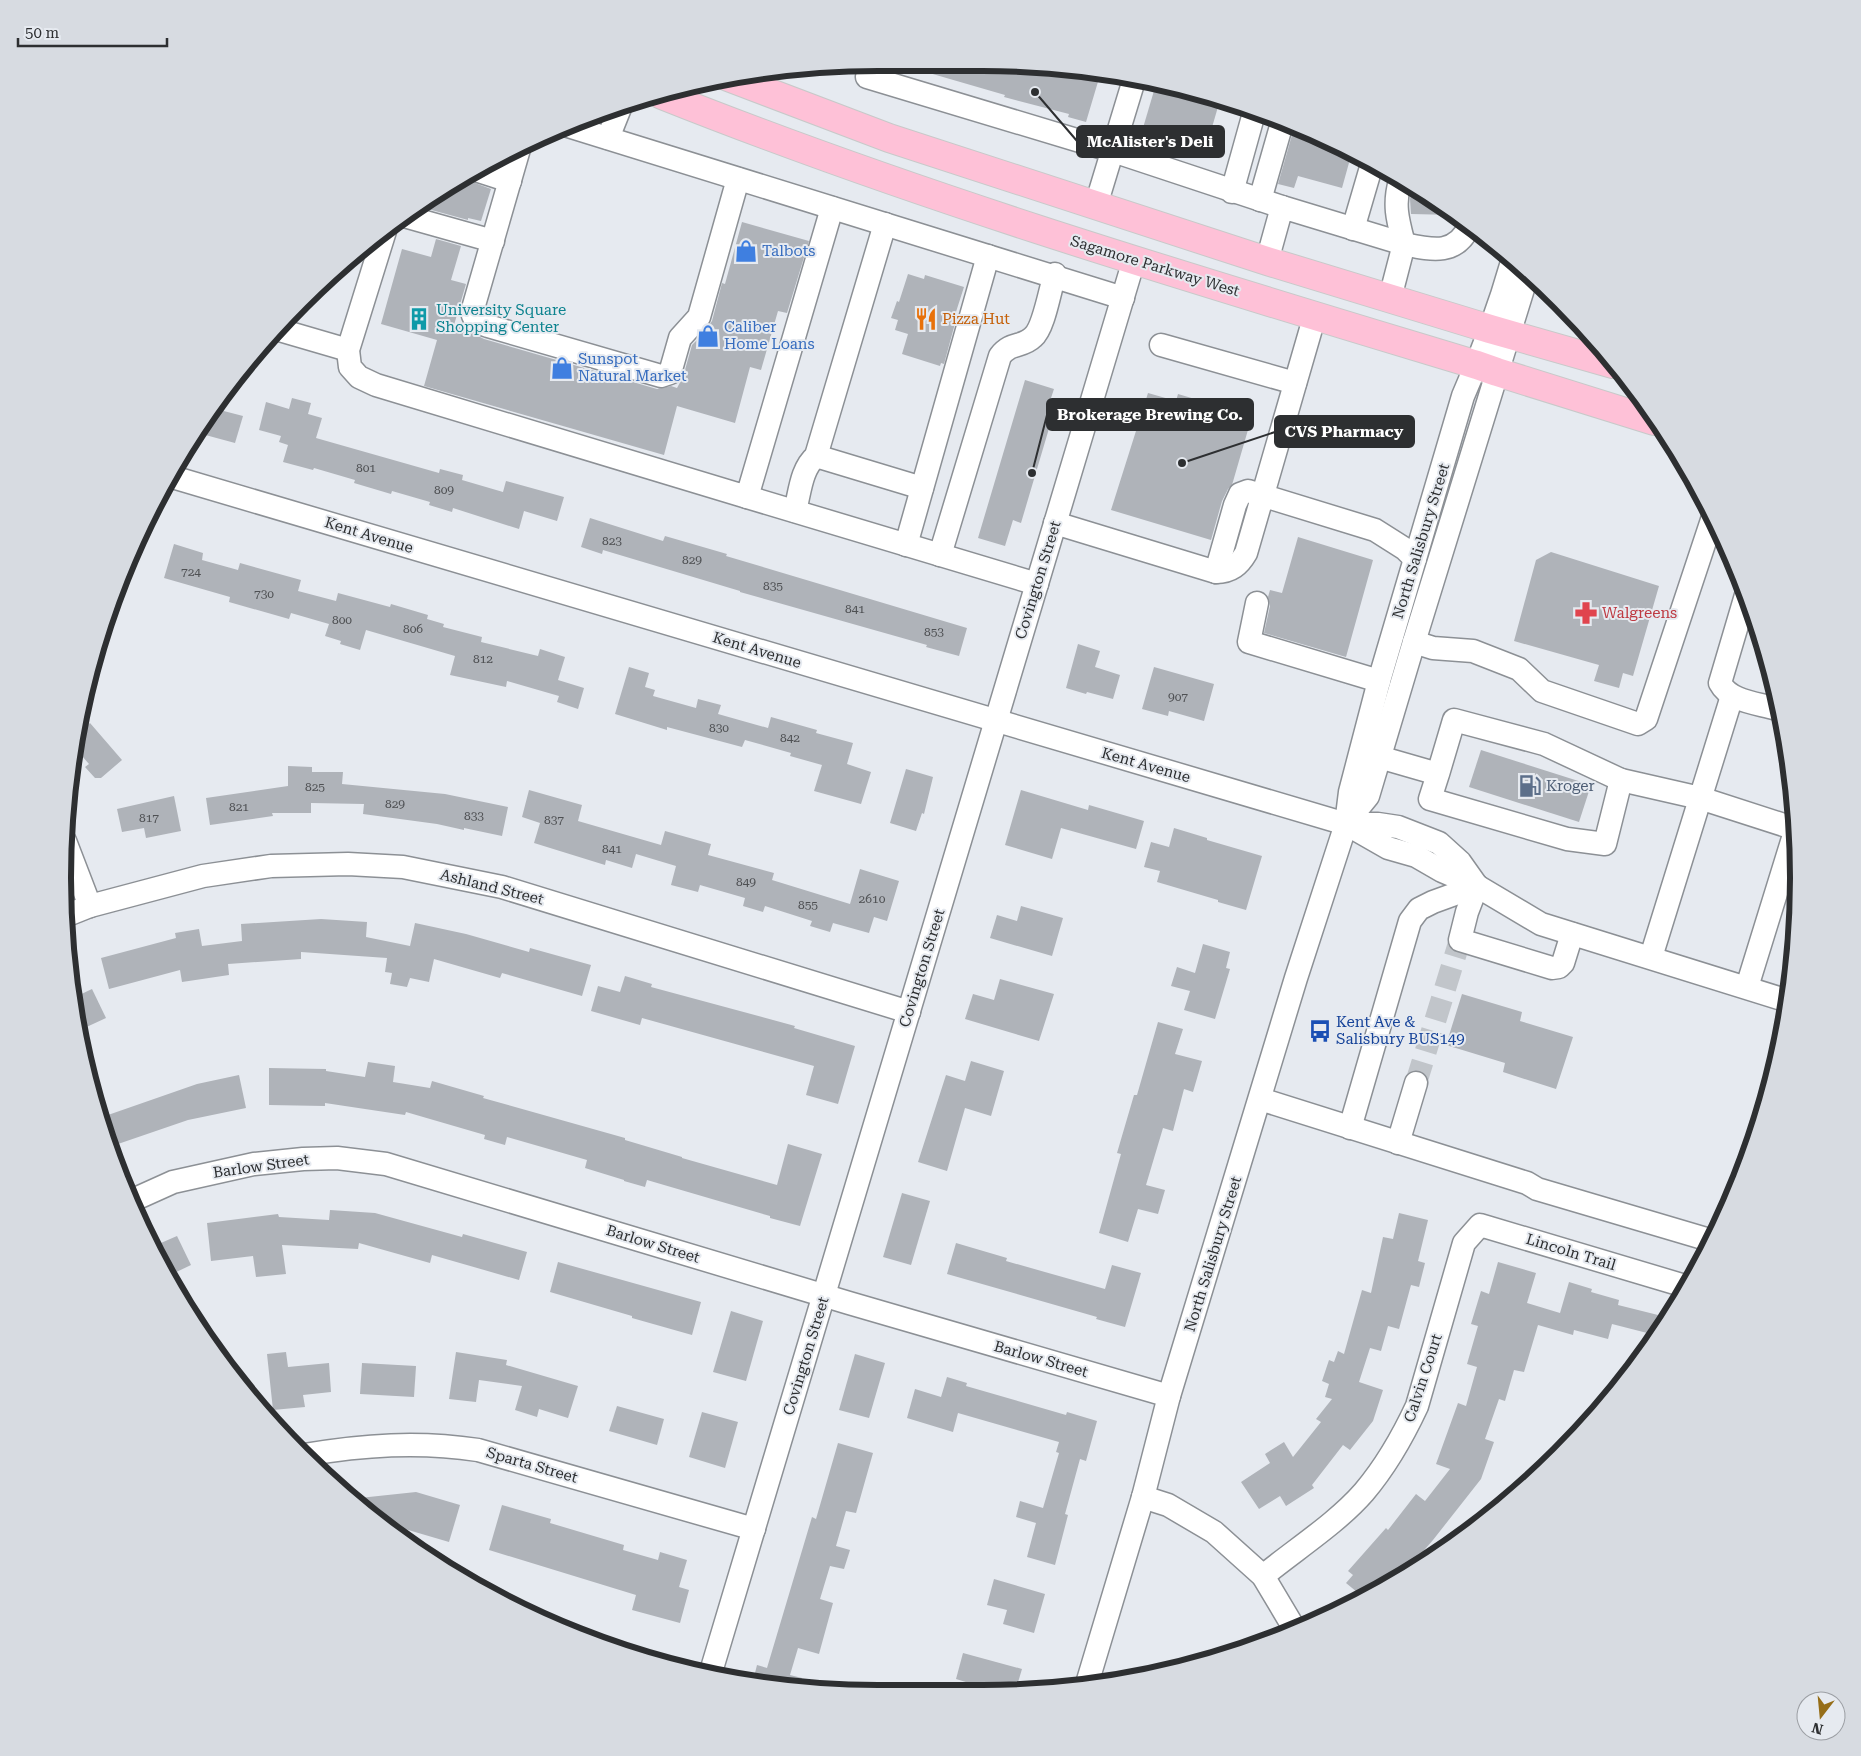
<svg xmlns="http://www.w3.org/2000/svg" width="1861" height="1756" font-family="'Roboto Serif',serif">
	<rect width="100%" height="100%" fill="#e6eaf0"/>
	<g fill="#afb3b9">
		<path d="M913,63L1037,64L1100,75L1086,122L1068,117L1069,114L1004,97L1005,95L912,68Z"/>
		<path d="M1156,84L1194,90L1220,100L1203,158L1140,138Z"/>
		<path d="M1294,128L1344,147L1352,152L1342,188L1298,176L1294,188L1278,184Z"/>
		<path d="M466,178L475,183L491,189L481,221L468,218V220L417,206L425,200Z"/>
		<path d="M1412,189L1428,199L1454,215L1411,214L1410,199Z"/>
		<path d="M742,222L809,241L787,313L778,311L761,370L750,367L735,423L677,406L664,455L424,386L437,340L381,324L402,249L431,257L436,239L461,246L451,280L466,284L454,325L466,329L474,334L484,339L657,389L671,386L677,388L683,377L692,345L700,337L712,321L722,283L725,284Z"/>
		<path d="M908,274L924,279L925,275L964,287L955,315L957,316L944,364L941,363L940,366L902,354L908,334L895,330L898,320L891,318L897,301L899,302Z"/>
		<path d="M1025,380L1054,389L1046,413L1053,415L1021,523L1013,520L1005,546L978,538Z"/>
		<path d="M1148,393L1176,401L1178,394L1252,416L1232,485L1228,489L1222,501L1211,540L1111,510Z"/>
		<path d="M292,398L311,403L308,414L322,418L316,438L439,473L440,469L463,475L462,480L503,492L506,481L564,497L557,521L524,511L519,529L453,508L452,512L429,505L430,502L392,491L391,494L354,483L355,480L314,468L313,470L283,462L288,445L279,442L281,436L259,430L266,402L289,409Z"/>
		<path d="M216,409L243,416L235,443L198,433Z"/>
		<path d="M590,518L663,541L665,536L727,554L726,556L967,628L959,656L926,647L927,645L740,592V591L603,550L602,554L581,547Z"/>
		<path d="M1298,537L1373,560L1346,657L1264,633L1270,606L1268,597L1270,590L1282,593Z"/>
		<path d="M174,544L203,553L202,560L238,570L240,563L301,580L298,591L336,601L338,593L390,607L391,604L428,615L427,619L444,624L443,627L482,637L481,642L538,656L540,649L565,657L558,680L584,688L578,709L557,702L559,696L507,681L506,687L450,675L455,656L366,630L360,650L340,644L341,641L325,636L329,624L291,613L289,619L229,602L230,597L164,578Z"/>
		<path d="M1551,552L1659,586L1633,676L1623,673L1619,688L1594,681L1599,665L1514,641L1536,560Z"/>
		<path d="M1078,644L1100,651L1095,667L1120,675L1113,699L1087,692L1086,694L1066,688Z"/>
		<path d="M629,667L649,673L645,687L655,690L653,696L696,708L698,699L721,705L718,714L768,728L771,717L817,730L816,733L853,743L847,764L871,772L861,804L814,791L822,765L790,756L791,753L745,740L742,747L667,727V730L615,714Z"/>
		<path d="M1154,667L1214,684L1204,721L1169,711L1168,716L1142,709Z"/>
		<path d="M90,723L122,760L101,778H95L85,767L89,764L75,748L79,733Z"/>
		<path d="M1481,750L1591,785L1579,822L1469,787Z"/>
		<path d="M288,766L312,767V772H343L342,784L445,794L508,807L502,836L464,828V830L437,824L363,814L364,804L311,803V813H272L273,816L210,825L206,798L288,786Z"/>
		<path d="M906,769L933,777L924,814L922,813L916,831L890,823Z"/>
		<path d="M529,790L582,805L578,821L661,845L665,831L711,844L708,855L774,873L772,880L850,904L860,869L899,881L887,921L874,917L869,933L833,923L830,932L810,926L812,921L765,906L763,912L743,906L745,898L700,885L698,892L671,885L676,866L636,854L632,868L606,860L605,865L534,843L540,823L522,817Z"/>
		<path d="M1021,790L1088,810L1089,805L1144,821L1136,849L1061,828L1052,859L1005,845Z"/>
		<path d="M174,796L181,831L146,838L144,828L122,832L117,809Z"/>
		<path d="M1174,828L1207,838V840L1262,856L1246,910L1218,902V900L1157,882L1160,871L1144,867L1151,842L1169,847Z"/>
		<path d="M1021,906L1063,918L1052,956L990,938L997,915L1017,921Z"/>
		<path d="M321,919L367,922L366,937L410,946L415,923L466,934L529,952L530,948L591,965L582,996L502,973L500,978L434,959L429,982L410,978L407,987L390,984L392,973L385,972L387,958L301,952V959L228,964L229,975L182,982L180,970L109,989L101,958L176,938L175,933L199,929L202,946L242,941L241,924Z"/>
		<path d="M1203,944L1230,952L1226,968L1230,969L1215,1019L1184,1010L1190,991L1171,986L1177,967L1195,973Z"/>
		<path d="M625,976L652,984L651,987L795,1026L794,1028L855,1046L838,1104L806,1095L814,1066L642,1018L640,1025L591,1011L598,986L620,992Z"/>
		<path d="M1000,979L1054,994L1039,1041L965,1019L973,994L994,1000Z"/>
		<path d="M92,989L106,1018L80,1030L73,998Z"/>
		<path d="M1462,994L1522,1012L1520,1021L1573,1037L1556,1089L1503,1072L1505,1063L1446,1045Z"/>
		<path d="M1158,1022L1183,1029L1175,1054L1202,1061L1193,1092L1184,1089L1173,1131L1163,1128L1146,1185L1165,1190L1158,1214L1138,1209L1128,1242L1099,1233L1121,1154L1117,1153L1134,1095H1137Z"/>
		<path d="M971,1061L1004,1071L991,1116L965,1108L947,1171L918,1162L946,1075L965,1081Z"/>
		<path d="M368,1062L395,1066L393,1082L430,1088L432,1081L484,1096L483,1098L625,1138V1140L682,1157V1158L777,1185L788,1144L822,1154L800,1226L770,1218V1216L647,1180L645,1187L624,1181V1180L585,1168L587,1160L507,1137L505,1145L484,1139L485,1135L406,1112L405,1115L325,1103V1106L269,1105V1068L326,1069V1071L365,1077Z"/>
		<path d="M239,1075L246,1108L188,1120L118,1144L108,1115L197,1084Z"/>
		<path d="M902,1193L930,1201L911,1265L883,1257Z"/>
		<path d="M330,1210L375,1213L462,1237L463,1234L527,1252L519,1280L432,1255L430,1263L359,1243L358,1249L282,1245L286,1274L256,1277L253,1256L211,1261L207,1223L278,1214L279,1217L329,1220Z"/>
		<path d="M1399,1213L1428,1220L1418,1261L1425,1263L1419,1287L1411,1285L1399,1329L1388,1326L1381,1351L1370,1348L1359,1382L1383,1390L1373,1421L1350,1450L1343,1445L1312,1485L1314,1488L1286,1506L1280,1496L1259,1509L1241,1482L1270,1463L1265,1454L1284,1442L1293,1457L1321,1422L1316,1419L1332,1399L1325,1397L1329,1384L1322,1381L1329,1360L1334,1362L1338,1351L1344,1354L1362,1290L1371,1293L1383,1237L1393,1239Z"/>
		<path d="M177,1236L191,1265L168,1276L154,1246Z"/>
		<path d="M956,1243L1007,1258L1006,1261L1105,1289L1112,1265L1141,1273L1125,1327L1096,1319L1097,1317L947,1274Z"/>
		<path d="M558,1262L701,1302L692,1335L632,1318V1316L550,1292Z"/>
		<path d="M1498,1262L1536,1273L1527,1303L1560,1313L1569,1282L1592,1289L1591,1292L1619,1300L1618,1305L1666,1317L1655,1335L1612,1324L1608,1339L1574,1330L1573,1335L1538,1325L1524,1372L1514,1370L1505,1401L1499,1399L1485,1439L1494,1442L1481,1479L1433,1540L1399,1579L1391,1584L1363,1597L1346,1583L1353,1575L1348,1571L1386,1528L1388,1530L1416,1494L1425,1501L1450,1469L1436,1464L1458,1403L1466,1406L1477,1367L1467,1364L1478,1326L1471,1324L1481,1291L1489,1294Z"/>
		<path d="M731,1311L763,1321L746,1381L713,1372Z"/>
		<path d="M286,1352L288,1367L329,1363L331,1392L303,1395L305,1407L273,1410L267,1354Z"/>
		<path d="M456,1352L507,1360L506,1365L578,1386L568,1418L539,1409L537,1417L515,1410L522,1386L479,1380L476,1402L449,1399Z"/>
		<path d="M855,1354L885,1363L869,1418L839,1410Z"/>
		<path d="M362,1363L416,1366L414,1397L360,1394Z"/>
		<path d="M947,1377L967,1383L966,1386L1066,1415L1067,1412L1097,1421L1086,1461L1080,1459L1065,1514L1068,1515L1055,1565L1027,1557L1036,1523L1016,1517L1020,1501L1043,1508L1059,1453L1056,1452L1059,1442L958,1413L953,1432L907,1418L915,1389L941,1397Z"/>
		<path d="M617,1406L664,1419L657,1445L609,1431Z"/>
		<path d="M702,1412L738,1422L725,1468L689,1457Z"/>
		<path d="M838,1443L873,1453L856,1513L846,1511L836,1546L850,1550L844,1569L830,1566L820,1599L833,1603L819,1654L798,1648L790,1675L802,1678L800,1686L753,1681L757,1665L767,1668L812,1517L816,1519Z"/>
		<path d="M416,1492L460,1505L449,1542L381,1522L350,1499Z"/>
		<path d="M502,1505L551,1519L550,1523L624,1545L623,1550L658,1560L660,1552L687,1560L679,1587L689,1590L680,1623L632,1610L636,1595L489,1550Z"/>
		<path d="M994,1579L1045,1594L1034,1633L1003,1624L1007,1610L987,1605Z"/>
		<path d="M963,1653L1022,1669L1016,1689L992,1690L956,1679Z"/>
	</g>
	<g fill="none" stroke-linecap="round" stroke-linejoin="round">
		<path stroke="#c1c5ca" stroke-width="22" stroke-dasharray="22 11" stroke-linecap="butt" d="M1416,1083L1460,940"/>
		<defs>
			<g id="minor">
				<path d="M871,63L867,77L1113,151L1282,207"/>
				<path d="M565,125L1123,298"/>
				<path d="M608,138L620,108"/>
				<path d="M519,149L472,312C474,321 479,323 488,326L661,376L670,373L680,338L699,317L738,179"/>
				<path d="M479,171L510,181"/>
				<path d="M1400,181C1393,205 1398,221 1404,244"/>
				<path d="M1232,192L1254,113"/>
				<path d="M1260,200L1282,123"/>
				<path d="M1096,205L1134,80"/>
				<path d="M404,216L493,241"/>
				<path d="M1353,229L1372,164"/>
				<path d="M385,231L348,350L350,367L359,377L376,385L747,497L832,208"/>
				<path d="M1267,261L1282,207L1404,244"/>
				<path d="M1390,298L1404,244C1432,250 1456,256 1470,225"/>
				<path d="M276,329L348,350"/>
				<path d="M1161,345L1295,383"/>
				<path d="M816,456L922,488"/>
				<path d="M169,476L1346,824L1388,848L1416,856L1442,871L1477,886L1541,924L1785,1000"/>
				<path d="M747,497L1037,584"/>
				<path d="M795,511C800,492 801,469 816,456L885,224"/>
				<path d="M1055,523L1216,572C1231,572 1239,565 1246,553L1315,315"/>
				<path d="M906,545L988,256"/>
				<path d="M940,555L1000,356C1012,341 1022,348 1033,337C1044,328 1050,289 1055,274"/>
				<path d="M1216,572L1235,505L1240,494L1248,491L1375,530L1405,549L1415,559"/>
				<path d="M1746,595L1720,683C1730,702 1758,703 1777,709"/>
				<path d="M1257,603L1249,642L1379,681"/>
				<path d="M1414,642L1433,648L1473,651L1519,669L1542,691L1638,724L1646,719L1712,520"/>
				<path d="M1379,757L1438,774L1430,799L1567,839L1605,844L1621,780L1544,744L1454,720L1438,774"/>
				<path d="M1621,780L1700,798L1793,828"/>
				<path d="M1346,823L1368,796L1414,642L1527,276"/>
				<path d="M1347,824H1378L1398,827L1439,843L1460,862L1477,886"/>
				<path d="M65,841L90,906"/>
				<path d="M1477,886L1467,912L1460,940L1552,968L1559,967L1563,963L1572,934"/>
				<path d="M65,916L90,906L203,876L271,866L348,864L403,867L502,887L909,1012"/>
				<path d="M1651,957L1732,696"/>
				<path d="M1747,987L1794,835"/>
				<path d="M1260,1099L1527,1183L1537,1189L1713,1241"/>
				<path d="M1350,1128L1410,921L1419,909L1433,902L1477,886"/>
				<path d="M1398,1143L1416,1083"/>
				<path d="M133,1200L173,1182L254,1164L303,1159L337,1158L386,1164L849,1303L1169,1396"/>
				<path d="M304,1455C364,1445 418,1441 478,1450L754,1529"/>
				<path d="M1143,1497L1168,1505L1214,1532L1263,1576L1294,1628"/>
				<path d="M1263,1576C1296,1549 1337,1523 1364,1492C1386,1466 1403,1436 1417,1406L1464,1243L1480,1225L1685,1286"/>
				<path d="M710,1675L1134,260"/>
				<path d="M1086,1687L1143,1497L1169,1396L1296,978L1346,824L1350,792L1379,681L1463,396C1482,353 1499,308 1512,262"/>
			</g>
			<g id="highway">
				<path d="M728,77L889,138L1267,261L1490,329L1613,364"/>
				<path d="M662,95C928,201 1203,282 1477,365L1497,372L1654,421"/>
			</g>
		</defs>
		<use href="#minor" stroke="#8c9095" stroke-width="25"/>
		<use href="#highway" stroke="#c8c9c9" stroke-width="30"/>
		<use href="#minor" stroke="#fff" stroke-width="22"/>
		<use href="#highway" stroke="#fec1d7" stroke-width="28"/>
	</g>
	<defs>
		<symbol id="shop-bare" viewBox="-9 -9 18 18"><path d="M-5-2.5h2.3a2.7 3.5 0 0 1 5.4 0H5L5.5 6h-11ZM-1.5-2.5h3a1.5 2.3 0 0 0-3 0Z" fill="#3f7fe0" stroke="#e6eaf0" stroke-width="2.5" paint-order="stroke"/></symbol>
		<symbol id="building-bare" viewBox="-9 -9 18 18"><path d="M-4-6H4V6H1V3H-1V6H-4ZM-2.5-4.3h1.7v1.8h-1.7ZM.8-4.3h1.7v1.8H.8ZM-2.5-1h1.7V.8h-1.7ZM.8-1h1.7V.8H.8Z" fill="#0f9aa8" stroke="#e6eaf0" stroke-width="2.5" paint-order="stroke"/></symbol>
		<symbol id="restaurant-bare" viewBox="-9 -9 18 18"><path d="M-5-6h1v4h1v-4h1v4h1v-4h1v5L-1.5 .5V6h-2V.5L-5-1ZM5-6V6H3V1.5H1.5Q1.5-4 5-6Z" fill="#e8710a" stroke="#e6eaf0" stroke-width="2.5" paint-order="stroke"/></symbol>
		<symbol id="pharmacy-bare" viewBox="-9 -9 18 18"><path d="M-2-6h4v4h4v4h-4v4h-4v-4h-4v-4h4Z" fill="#e0444e" stroke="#e6eaf0" stroke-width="2.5" paint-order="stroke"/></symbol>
		<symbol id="fuel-bare" viewBox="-9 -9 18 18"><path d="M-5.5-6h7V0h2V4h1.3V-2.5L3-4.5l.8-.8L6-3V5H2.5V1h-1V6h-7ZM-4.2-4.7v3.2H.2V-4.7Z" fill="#5c6f8a" stroke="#e6eaf0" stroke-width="2.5" paint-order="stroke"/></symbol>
		<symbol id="bus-bare" viewBox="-9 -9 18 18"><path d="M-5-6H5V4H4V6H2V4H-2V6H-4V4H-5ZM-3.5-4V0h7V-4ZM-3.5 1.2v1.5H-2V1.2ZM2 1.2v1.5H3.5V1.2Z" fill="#1a4fb4" stroke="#e6eaf0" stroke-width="2.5" paint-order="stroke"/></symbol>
	</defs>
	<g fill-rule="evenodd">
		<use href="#shop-bare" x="730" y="235" width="32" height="32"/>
		<use href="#building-bare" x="403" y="303" width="32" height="32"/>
		<use href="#restaurant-bare" x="910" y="303" width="32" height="32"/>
		<use href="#shop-bare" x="692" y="320" width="32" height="32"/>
		<use href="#shop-bare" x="546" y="352" width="32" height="32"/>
		<use href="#pharmacy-bare" x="1570" y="597" width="32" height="32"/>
		<use href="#fuel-bare" x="1514" y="770" width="32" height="32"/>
		<use href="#bus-bare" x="1304" y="1015" width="32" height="32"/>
	</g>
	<g text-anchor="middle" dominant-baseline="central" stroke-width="4" stroke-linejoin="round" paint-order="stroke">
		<g font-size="12" fill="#4e5053">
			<text x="366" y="468">801</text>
			<text x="444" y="490">809</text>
			<text x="612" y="541">823</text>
			<text x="692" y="560">829</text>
			<text x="191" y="572">724</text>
			<text x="773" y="586">835</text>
			<text x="264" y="594">730</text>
			<text x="855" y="609">841</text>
			<text x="342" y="620">800</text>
			<text x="413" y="629">806</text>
			<text x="934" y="632">853</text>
			<text x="483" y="659">812</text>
			<text x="1178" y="697">907</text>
			<text x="719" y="728">830</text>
			<text x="790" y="738">842</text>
			<text x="315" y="787">825</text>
			<text x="395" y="804">829</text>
			<text x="239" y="807">821</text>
			<text x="474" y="816">833</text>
			<text x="149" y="818">817</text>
			<text x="554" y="820">837</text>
			<text x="612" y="849">841</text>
			<text x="746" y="882">849</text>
			<text x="872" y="899">2610</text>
			<text x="808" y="905">855</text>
		</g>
		<g font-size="15" fill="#366cbe" stroke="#e6eaf0" text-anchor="start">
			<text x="762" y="251">Talbots</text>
			<text x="724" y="327">Caliber<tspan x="724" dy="17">Home Loans</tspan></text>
			<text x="578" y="359">Sunspot<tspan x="578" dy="17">Natural Market</tspan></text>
		</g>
		<g font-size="15" fill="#2d2f31" stroke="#e6eaf0">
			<text transform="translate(1155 266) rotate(17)">Sagamore Parkway West</text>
			<text transform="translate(369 535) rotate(17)">Kent Avenue</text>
			<text transform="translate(1421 541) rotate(-73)">North Salisbury Street</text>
			<text transform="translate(1038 580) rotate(-73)">Covington Street</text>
			<text transform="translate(757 650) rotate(17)">Kent Avenue</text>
			<text transform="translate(1146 765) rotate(16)">Kent Avenue</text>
			<text transform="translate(492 887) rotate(14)">Ashland Street</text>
			<text transform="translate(922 968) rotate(-73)">Covington Street</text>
			<text transform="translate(261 1166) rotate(-8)">Barlow Street</text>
			<text transform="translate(653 1244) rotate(17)">Barlow Street</text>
			<text transform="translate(1571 1252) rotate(17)">Lincoln Trail</text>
			<text transform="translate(1213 1254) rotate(-73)">North Salisbury Street</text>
			<text transform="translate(806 1356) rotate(-73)">Covington Street</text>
			<text transform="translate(1041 1359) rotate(16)">Barlow Street</text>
			<text transform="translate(1423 1378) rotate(-72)">Calvin Court</text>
			<text transform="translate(532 1465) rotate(16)">Sparta Street</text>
		</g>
		<g font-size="15" fill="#0d838f" stroke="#e6eaf0" text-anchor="start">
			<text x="436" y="310">University Square<tspan x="436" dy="17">Shopping Center</tspan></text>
		</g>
		<g font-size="15" fill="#c56008" stroke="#e6eaf0" text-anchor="start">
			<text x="942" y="319">Pizza Hut</text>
		</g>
		<g font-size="15" fill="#be3a42" stroke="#e6eaf0" text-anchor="start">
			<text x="1602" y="613">Walgreens</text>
		</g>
		<g font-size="15" fill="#4e5e75" stroke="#e6eaf0" text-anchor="start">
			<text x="1546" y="786">Kroger</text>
		</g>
		<g font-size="15" fill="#164399" stroke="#e6eaf0" text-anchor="start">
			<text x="1336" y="1022">Kent Ave &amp;<tspan x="1336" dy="17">Salisbury BUS149</tspan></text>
		</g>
	</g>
	<path d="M0 0H1861V1756H0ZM878 71H983A807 807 0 0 1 1790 878V878A807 807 0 0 1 983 1685H878A807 807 0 0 1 71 878V878A807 807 0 0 1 878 71Z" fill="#d7dbe1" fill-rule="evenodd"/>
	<path fill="none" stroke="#2d2f31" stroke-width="6" d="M878 71H983A807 807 0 0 1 1790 878V878A807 807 0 0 1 983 1685H878A807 807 0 0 1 71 878V878A807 807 0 0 1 878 71Z"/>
	<path fill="none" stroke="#2d2f31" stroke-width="2" d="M1035 92L1077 141M1032 473L1047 415M1182 463L1275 432"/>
	<g fill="#2d2f31" stroke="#e6eaf0" stroke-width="2">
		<circle cx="1035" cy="92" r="5"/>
		<circle cx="1032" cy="473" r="5"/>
		<circle cx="1182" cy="463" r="5"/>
	</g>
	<g fill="#2d2f31" stroke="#2d2f31" stroke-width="2">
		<rect x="1077" y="126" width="147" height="31" rx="5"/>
		<rect x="1047" y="399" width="206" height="31" rx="5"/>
		<rect x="1275" y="416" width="139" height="31" rx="5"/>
	</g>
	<g font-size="16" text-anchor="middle" font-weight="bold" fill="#fff">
		<text x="1150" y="147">McAlister's Deli</text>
		<text x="1150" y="420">Brokerage Brewing Co.</text>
		<text x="1344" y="437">CVS Pharmacy</text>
	</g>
	<g transform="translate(1821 1716) rotate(196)"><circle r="24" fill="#e6eaf0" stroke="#9c9fa4"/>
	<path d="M0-4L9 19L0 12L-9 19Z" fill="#966e18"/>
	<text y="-8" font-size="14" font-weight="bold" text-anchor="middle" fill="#2d2f31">N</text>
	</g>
	<path d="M18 38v8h149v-8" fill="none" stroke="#2d2f31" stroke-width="2.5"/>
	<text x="25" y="38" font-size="15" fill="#2d2f31" stroke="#e6eaf0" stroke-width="4" paint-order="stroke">50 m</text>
</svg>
